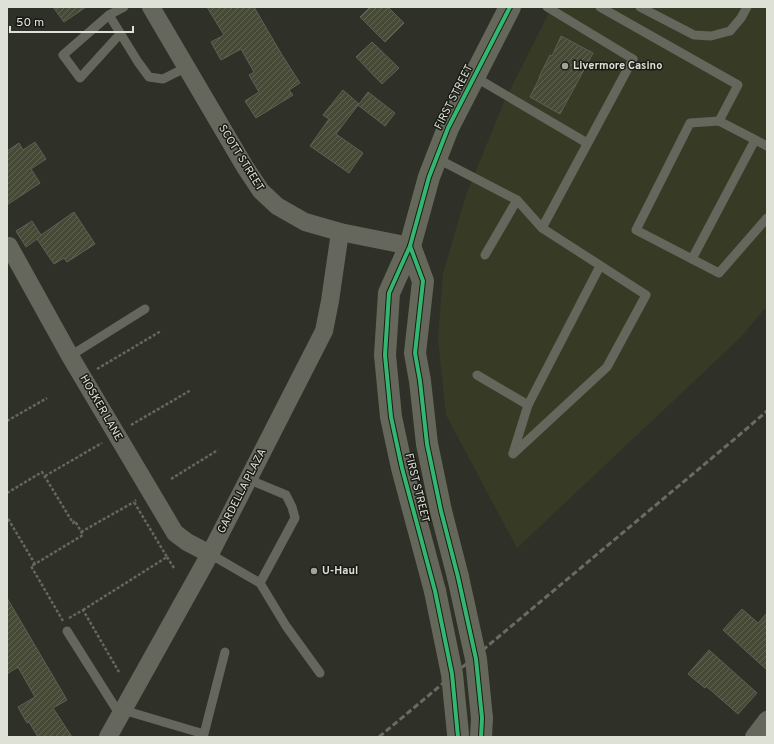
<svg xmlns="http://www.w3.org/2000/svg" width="774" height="744" font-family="Overpass,sans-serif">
	<defs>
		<pattern id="building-hatch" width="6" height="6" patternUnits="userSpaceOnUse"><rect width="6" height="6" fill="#474a37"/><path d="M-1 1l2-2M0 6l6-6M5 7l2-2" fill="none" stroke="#616453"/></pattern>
	</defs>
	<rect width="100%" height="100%" fill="#2f3128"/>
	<path fill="#373b25" d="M552,7H767V306L741,337L517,548L446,415L438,339L443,274L466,195L504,102Z"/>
	<g fill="url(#building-hatch)" stroke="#5e6058">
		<path d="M53,7H86L64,22Z"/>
		<path d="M207,7H254L282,55L300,83L289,90L293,95L256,118L245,101L259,92L249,75L254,72L241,49L221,60L211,42L224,35Z"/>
		<path d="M370,7H388L404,23L385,42L360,17Z"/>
		<path d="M561,36L593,53L560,114L530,97L540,77H539L550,55L552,56Z"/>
		<path d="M372,42L399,68L382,84L356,57Z"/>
		<path d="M343,90L359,104L368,92L395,113L385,126L358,105L336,134L363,153L349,173L310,146L329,119L323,115Z"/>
		<path d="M35,142L46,159L31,169L40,183L7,205V151L19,143L23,150Z"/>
		<path d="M74,212L95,244L67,262L64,258L54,264L37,239L26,247L16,231L32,221L41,235Z"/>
		<path d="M7,598L67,700L53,708L72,737H38L29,722L27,723L18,707L35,697L18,667L7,674Z"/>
		<path d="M742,609L758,623L767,613V670L723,630Z"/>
		<path d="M709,650L757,693L738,714L706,686L705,688L688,674Z"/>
	</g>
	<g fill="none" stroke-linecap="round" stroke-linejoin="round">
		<g stroke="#66685f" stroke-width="2.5" stroke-dasharray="3 2" stroke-linecap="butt">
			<path d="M97,369L161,331"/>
			<path d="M7,421L47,398"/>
			<path d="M131,425L191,390"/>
			<path d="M45,476L102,443"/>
			<path d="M171,479L218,450"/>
			<path d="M7,493L42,472L73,523L75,521L83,535L35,564L7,517"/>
			<path d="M81,532L134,502"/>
			<path d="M167,557L174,568"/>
			<path d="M35,564L31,566L63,621"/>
			<path d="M83,610L167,557L134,502L136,500"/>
			<path d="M69,618L83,610L119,672"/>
		</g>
		<g stroke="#65675c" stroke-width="9">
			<path d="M600,7L738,85L719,121"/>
			<path d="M640,7L694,35L711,36L730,31L741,18L747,7"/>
			<path d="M109,15L138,62L149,77L163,79L187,67"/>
			<path d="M120,34L80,78L63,55L109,15L124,7"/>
			<path d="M475,77L587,143"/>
			<path d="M767,146L719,121L690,123L636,230L719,273L767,218"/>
			<path d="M436,158L517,200L542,228L633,59L547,7"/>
			<path d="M485,255L517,200"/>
			<path d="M692,259L755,140"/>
			<path d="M70,356L145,309"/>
			<path d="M477,375L528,405"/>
			<path d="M513,453L528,405L600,266"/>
			<path d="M513,454L607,367L646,295L542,228"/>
			<path d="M248,479L286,495L292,507L295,518L260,583"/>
			<path d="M210,554L260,583L286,626L320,673"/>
			<path d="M67,631L120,715"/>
			<path d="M123,710L204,734L225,652"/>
		</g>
		<g stroke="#65675c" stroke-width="18">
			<path d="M151,7L245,167L261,191L277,206L305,222L340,232L410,246"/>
			<path d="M9,246L70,356L175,533L187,542L210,554"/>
			<path d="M108,737L210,554L324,331L330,301L340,232"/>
			<path d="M754,737L767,720"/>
		</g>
		<g stroke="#65675b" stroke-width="22">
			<path d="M410,246L423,281L415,353L420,381L427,444L441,511L458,577"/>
			<path d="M435,591L402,468L391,417L385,355L389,293L410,246L429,177L448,128L510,7"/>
			<path d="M481,737L482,718"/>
		</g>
		<path stroke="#6a6c64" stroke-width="3" stroke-dasharray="6 3" stroke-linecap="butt" d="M379,737L737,437L767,411"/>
		<g stroke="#65675b" stroke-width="22">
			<path d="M458,577L476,659L482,718"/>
			<path d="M435,591L452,674L458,734"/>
		</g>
		<defs>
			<g id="cycleway">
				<path d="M410,246L423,281L415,353L420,381L427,444L441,511L458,577L476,659L482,718L481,737"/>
				<path d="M458,737L452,674L435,591L402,468L391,417L385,355L389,293L410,246L429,177L448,128L510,7"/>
			</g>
		</defs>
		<use href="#cycleway" stroke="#1a1b14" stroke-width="6"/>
		<use href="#cycleway" stroke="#33b770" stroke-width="4"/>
	</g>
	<g fill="#a1a399" stroke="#1a1b14" stroke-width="1.5">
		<circle cx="565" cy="66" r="4"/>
		<circle cx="314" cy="571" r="4"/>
	</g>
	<g text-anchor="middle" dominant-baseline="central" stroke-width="3" stroke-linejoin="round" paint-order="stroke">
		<g font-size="11" font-weight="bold" fill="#dee1d6" stroke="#1a1b14" text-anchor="start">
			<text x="573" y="66">Livermore Casino</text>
			<text x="322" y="571">U-Haul</text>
		</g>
		<g font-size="11" fill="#dee1d6" stroke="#1a1b14">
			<text transform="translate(454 97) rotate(-63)">FIRST STREET</text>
			<text transform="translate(241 158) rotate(58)">SCOTT STREET</text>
			<text transform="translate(101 408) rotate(60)">HOSKER LANE</text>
			<text transform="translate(417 488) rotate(76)">FIRST STREET</text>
			<text transform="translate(242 491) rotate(-63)">GARDELLA PLAZA</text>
		</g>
	</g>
	<rect width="774" height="744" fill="none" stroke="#dee1d6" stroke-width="16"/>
	<path d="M10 26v6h123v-6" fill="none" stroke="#dee1d6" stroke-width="2"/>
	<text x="16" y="26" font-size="12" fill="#dee1d6" stroke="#1a1b14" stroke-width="3" paint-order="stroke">50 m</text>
</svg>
